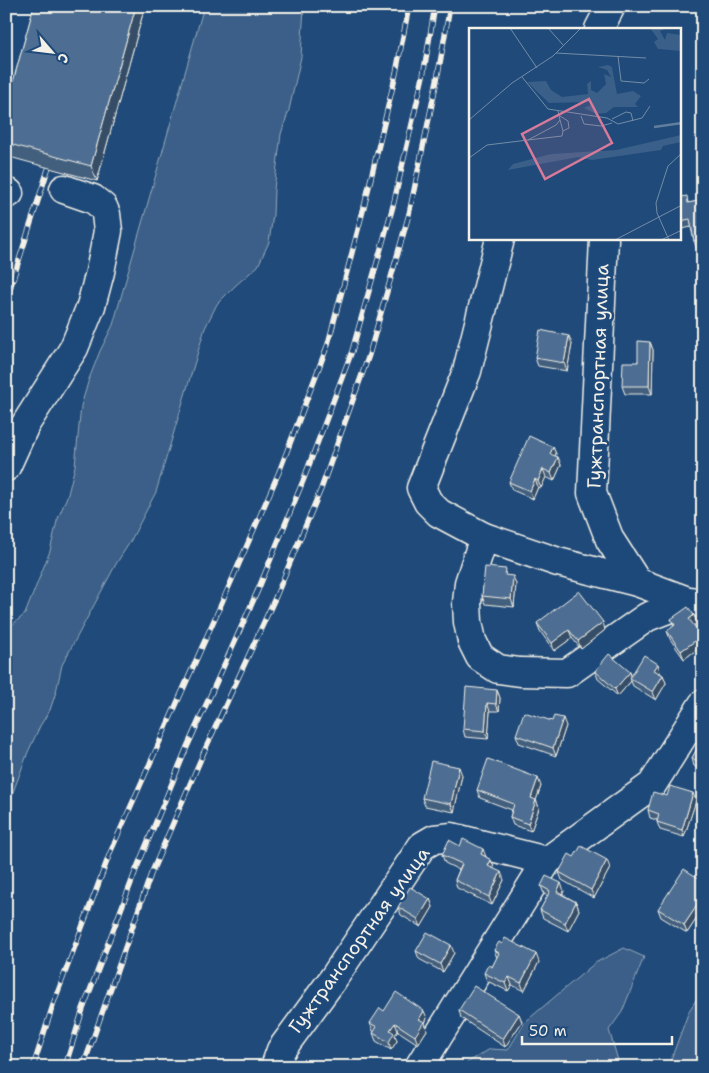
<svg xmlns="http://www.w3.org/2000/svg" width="709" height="1073" font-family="'Shantell Sans',sans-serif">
	<rect width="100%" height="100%" fill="#1f4a7a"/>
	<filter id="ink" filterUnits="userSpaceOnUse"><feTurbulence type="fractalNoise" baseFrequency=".02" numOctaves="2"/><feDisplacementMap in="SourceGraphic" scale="10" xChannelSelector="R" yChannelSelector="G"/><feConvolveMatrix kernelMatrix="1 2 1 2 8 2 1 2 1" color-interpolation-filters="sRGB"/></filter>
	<g filter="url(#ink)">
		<g fill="#3a5f88" stroke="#97a8b8">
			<path d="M204,6H304L301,57L289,110L281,134L274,189L273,215L269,242L258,266L236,285L217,304L205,328L156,492L130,542L116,564L62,665L56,692L50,710L40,726L28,752L6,811V630L25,614L50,551L57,521L68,494L75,466L81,406L89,379L100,351L113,325Z"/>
			<path d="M624,948L644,957L622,1012L609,1030L620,1067H463L465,1064L490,1049L508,1050L525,1022L595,963Z"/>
			<path d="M703,989V1067H659L670,1062L689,1011Z"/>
		</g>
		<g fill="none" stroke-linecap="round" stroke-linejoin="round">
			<defs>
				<g id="minor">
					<path d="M599,29L611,6"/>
					<path d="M6,84L20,30L24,6"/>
					<path d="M6,192L9,193"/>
					<path d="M604,239L592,493L610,540L637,582L688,601L697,602"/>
					<path d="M6,467L25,425L74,348L91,306L100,272L108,231L106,214L103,207L93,199L64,189"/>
					<path d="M484,537L439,513L428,502L421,488L467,371L500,239"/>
					<path d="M637,582L558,562L484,537L469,583L467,603L468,622L472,641L480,657L498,669L520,672L567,673L647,617L688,601"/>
					<path d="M275,1067L281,1050L333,979L422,846L434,839L452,837L547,861"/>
					<path d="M419,1067L547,861L652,785L703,704"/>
				</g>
			</defs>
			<use href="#minor" stroke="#f4f1e8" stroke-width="31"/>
			<use href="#minor" stroke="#1f4a7a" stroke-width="28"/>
			<defs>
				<g id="rail">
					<path d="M6,301L51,160"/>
					<path d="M33,1067L54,1002L110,853L231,582L279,472L328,344L365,203L396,73L409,6"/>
					<path d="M65,1067L83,1009L136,870L187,747L258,590L303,481L352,351L393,206L423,76L435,6"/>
					<path d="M83,1067L151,874L203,754L276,596L321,489L369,355L409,214L437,80L450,6"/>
				</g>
			</defs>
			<use href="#rail" stroke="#f4f1e8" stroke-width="5.5"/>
			<use href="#rail" stroke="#1f4a7a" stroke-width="4" stroke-dasharray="11" stroke-linecap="butt"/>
		</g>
		<g fill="#425f7e" stroke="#f4f1e8">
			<path d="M34,6H145L97,181L6,156V107Z"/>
			<path d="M680,197L689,203L703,200V248L697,249L694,241L691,227L682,229L680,225Z"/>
			<path d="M650,342L653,350L652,394H625L622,386Z"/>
			<path d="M572,344L567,371L538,366L535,358Z"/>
			<path d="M553,447L556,454L555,456L558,457L561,465L554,481L546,477L541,488L538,487L533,499L512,490L509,482Z"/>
			<path d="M516,584L514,607L485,604L482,596Z"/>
			<path d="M694,615L697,623L694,625L703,639V645L684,659L670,639L667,631L674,626L671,619Z"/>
			<path d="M537,623L605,630L581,649L572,638L554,651L540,631Z"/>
			<path d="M595,671L630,672L631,676L660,672V673L663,675L666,683L656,700L633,686L631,681L618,696L598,679Z"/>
			<path d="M497,690L500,698L499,711H490L488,739L465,737L463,729Z"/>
			<path d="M566,726L556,756L519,743L516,735Z"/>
			<path d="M703,738V770L694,766L692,758Z"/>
			<path d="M462,775L454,812L425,806L422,798Z"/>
			<path d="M541,786L536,800L539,808L531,831L513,825L510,817L512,810L480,798L477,790Z"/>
			<path d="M667,796L696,801L684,837L660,830L657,822V820L650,818L648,810Z"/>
			<path d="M442,855L486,857L491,860L494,868L493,869L504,880L492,905L457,888L455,880L459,870L445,863Z"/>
			<path d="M574,857L610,868L594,898L562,880L559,872Z"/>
			<path d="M703,881V909L687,933L661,917L658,909Z"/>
			<path d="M541,886L564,891L562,894L576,902L579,910L568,931L543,918L540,910L548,896L544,894Z"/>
			<path d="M430,899L433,907L421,927L401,915L398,907Z"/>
			<path d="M494,950L539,962L524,991L512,985L508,991L487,981L484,973L492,967L497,958Z"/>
			<path d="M416,951L454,953L443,972L419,959Z"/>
			<path d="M459,1010L519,1014L522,1022L505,1047L461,1018Z"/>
			<path d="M384,1011L427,1018L425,1023L427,1030L418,1044L398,1031L395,1035L397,1041L391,1050L376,1041L373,1033L374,1032L373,1031L370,1023Z"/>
		</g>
		<g fill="#364d66" stroke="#f4f1e8">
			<path d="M136,6H145L97,181L91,166Z"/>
			<path d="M569,336L572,344L567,371L564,363Z"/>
			<path d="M650,342L653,350L652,394L649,386Z"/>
			<path d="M553,447L556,454L553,462L550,454Z"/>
			<path d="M558,457L561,465L554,481L551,473Z"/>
			<path d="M543,469L546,477L541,488L538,481Z"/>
			<path d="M535,479L538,487L533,499L530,491Z"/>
			<path d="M513,576L516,584L514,607L511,599Z"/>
			<path d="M694,615L697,623L692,627L689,619Z"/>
			<path d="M603,622L605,630L581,649L578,641Z"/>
			<path d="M569,630L572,638L554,651L552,643Z"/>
			<path d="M702,636L703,639V645L684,659L681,651Z"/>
			<path d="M658,664L660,672L657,678L654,670Z"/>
			<path d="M630,672L632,680L630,678L631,681L618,696L615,689Z"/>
			<path d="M663,675L666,683L656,700L653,692Z"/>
			<path d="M497,690L500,698L499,711L496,704Z"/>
			<path d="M487,703L490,711L488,739L485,731Z"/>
			<path d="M563,718L566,726L556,756L553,748Z"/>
			<path d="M459,767L462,775L454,812L451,804Z"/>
			<path d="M538,778L541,786L534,806L531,798Z"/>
			<path d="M693,793L696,801L684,837L682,830Z"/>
			<path d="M536,800L539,808L531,831L528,824Z"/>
			<path d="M483,849L486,857L481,854Z"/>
			<path d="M491,860L494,868L491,874L488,866Z"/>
			<path d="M607,860L610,868L594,898L591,890Z"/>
			<path d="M501,872L504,880L492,905L489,897Z"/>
			<path d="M561,883L564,891L560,899L557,892Z"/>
			<path d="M702,898L703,900V909L687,933L684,925Z"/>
			<path d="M430,899L433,907L421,927L418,919Z"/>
			<path d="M576,902L579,910L568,931L565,923Z"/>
			<path d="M451,945L454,953L443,972L440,964Z"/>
			<path d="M536,954L539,962L524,991L521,983Z"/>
			<path d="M509,977L512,985L508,991L505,983Z"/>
			<path d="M424,1011L427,1018L425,1023L427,1030L418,1044L415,1036L419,1019Z"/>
			<path d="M519,1014L522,1022L505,1047L503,1039Z"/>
			<path d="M395,1023L398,1031L395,1035L397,1041L391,1050L389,1042L390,1030Z"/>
		</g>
		<g fill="#4d6e92" stroke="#f4f1e8">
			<path d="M34,6H136L91,166L6,143V107Z"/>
			<path d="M687,196L688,203L703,200V239L694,241L690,219L680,221V197Z"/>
			<path d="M540,330L569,336L564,363L535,358Z"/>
			<path d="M638,341L650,342L649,386H622L623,362H638Z"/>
			<path d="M529,436L553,447L550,454L558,457L551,473L543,469L538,481L535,479L530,491L509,482Z"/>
			<path d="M485,567L506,569L505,575L513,576L511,599L482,596Z"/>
			<path d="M579,591L603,622L578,641L569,630L552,643L537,623Z"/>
			<path d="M688,607L694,615L689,619L702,636L681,651L667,631L675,625L671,619Z"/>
			<path d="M609,654L630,672L615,689L595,671Z"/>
			<path d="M644,655L658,664L654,670L663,675L653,692L630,678Z"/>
			<path d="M466,687L497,690L496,704L487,703L485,731L463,729Z"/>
			<path d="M524,712L552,721L554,716L563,718L553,748L516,735Z"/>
			<path d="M703,738V764L692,758Z"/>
			<path d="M488,759L538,778L531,798L536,800L528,824L510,817L514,804L477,790Z"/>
			<path d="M431,761L459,767L451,804L422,798Z"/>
			<path d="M670,786L693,793L682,830L657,822L659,814L648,810L653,792L667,796Z"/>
			<path d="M463,839L483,849L481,854L491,860L488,866L501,872L489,897L455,880L462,864L442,855L449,840L460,846Z"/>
			<path d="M581,846L607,860L591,890L559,872L569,854L574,857Z"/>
			<path d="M684,869L703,881V898H702L684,925L658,909Z"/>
			<path d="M546,876L561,883L557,892L576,902L565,923L540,910L550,891L541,886Z"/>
			<path d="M410,887L430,899L418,919L398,907Z"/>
			<path d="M427,932L451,945L440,964L416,951Z"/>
			<path d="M505,938L536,954L521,983L509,977L505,983L484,973L488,965L492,967L499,953L494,950L499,942L502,944Z"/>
			<path d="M474,986L519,1014L503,1039L459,1010Z"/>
			<path d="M396,992L424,1011L419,1019L424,1022L415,1036L395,1023L390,1030L394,1033L389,1042L373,1033L377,1027L370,1023L380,1008L384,1011Z"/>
		</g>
	</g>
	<g text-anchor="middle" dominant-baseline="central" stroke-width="5" stroke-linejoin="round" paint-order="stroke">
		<g font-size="19" fill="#f4f1e8" stroke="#1f4a7a">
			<text transform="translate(598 376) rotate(-88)">Гужтранспортная улица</text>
			<text transform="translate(359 940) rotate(-54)">Гужтранспортная улица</text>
		</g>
	</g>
	<g transform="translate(469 28)">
		<rect width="212" height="212" fill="#1f4a7a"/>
		<path d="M181,0H198L191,3L196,12L198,5L212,7V23L189,21L185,14L189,11ZM139,37L143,39L148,66L164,63L172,68L166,76L169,79H145L137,85L127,86L115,80L122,77L120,74L80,75L58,54L77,53L82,62L93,69L119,66L118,56L122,53V62L128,65L137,56L135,46L130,44L142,49L138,42L129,39ZM212,107V114L194,118L192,122L123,132L109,129L39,142L44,136L82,126L147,122Z" fill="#3a5f88"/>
		<path fill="none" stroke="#627e9d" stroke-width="2.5" d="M185,99L213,95"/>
		<path fill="none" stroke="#748da6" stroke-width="1" d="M41,0L68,40M79,0L95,18M87,25L177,30M149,28L152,53L175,55L180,51M53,49L79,81L138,90L149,96L173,90L181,78M91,88L99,93L100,100L94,103L91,92M112,88L115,96L132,98L143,95M143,91L157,84L162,85L164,93M0,92L43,55L84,28L112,0M59,112L93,108L94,103M0,130L18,117L59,112L87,97L91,92L89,83M146,212L213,177M192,212L213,202M200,212L188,185L187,175L199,138L213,125"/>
		<path fill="#d87a9a" fill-opacity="0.15" stroke="#d87a9a" stroke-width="2.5" d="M120,71L143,115L76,151L53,106Z"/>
		<rect width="212" height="212" fill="none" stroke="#f4f1e8" stroke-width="2.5"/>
	</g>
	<rect width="709" height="1073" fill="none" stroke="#1f4a7a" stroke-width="25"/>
	<rect x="12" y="12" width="684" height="1048" fill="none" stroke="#f4f1e8" stroke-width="2" filter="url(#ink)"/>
	<g transform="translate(52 52) rotate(118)" stroke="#1f4a7a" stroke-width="4" paint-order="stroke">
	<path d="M0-4L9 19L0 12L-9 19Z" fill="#f4f1e8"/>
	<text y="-8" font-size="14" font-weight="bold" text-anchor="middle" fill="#f4f1e8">С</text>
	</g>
	<path d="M522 1036v8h150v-8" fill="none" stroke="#f4f1e8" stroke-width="2.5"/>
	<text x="529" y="1036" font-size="15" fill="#f4f1e8" stroke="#1f4a7a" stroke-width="4" paint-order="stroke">50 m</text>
</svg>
